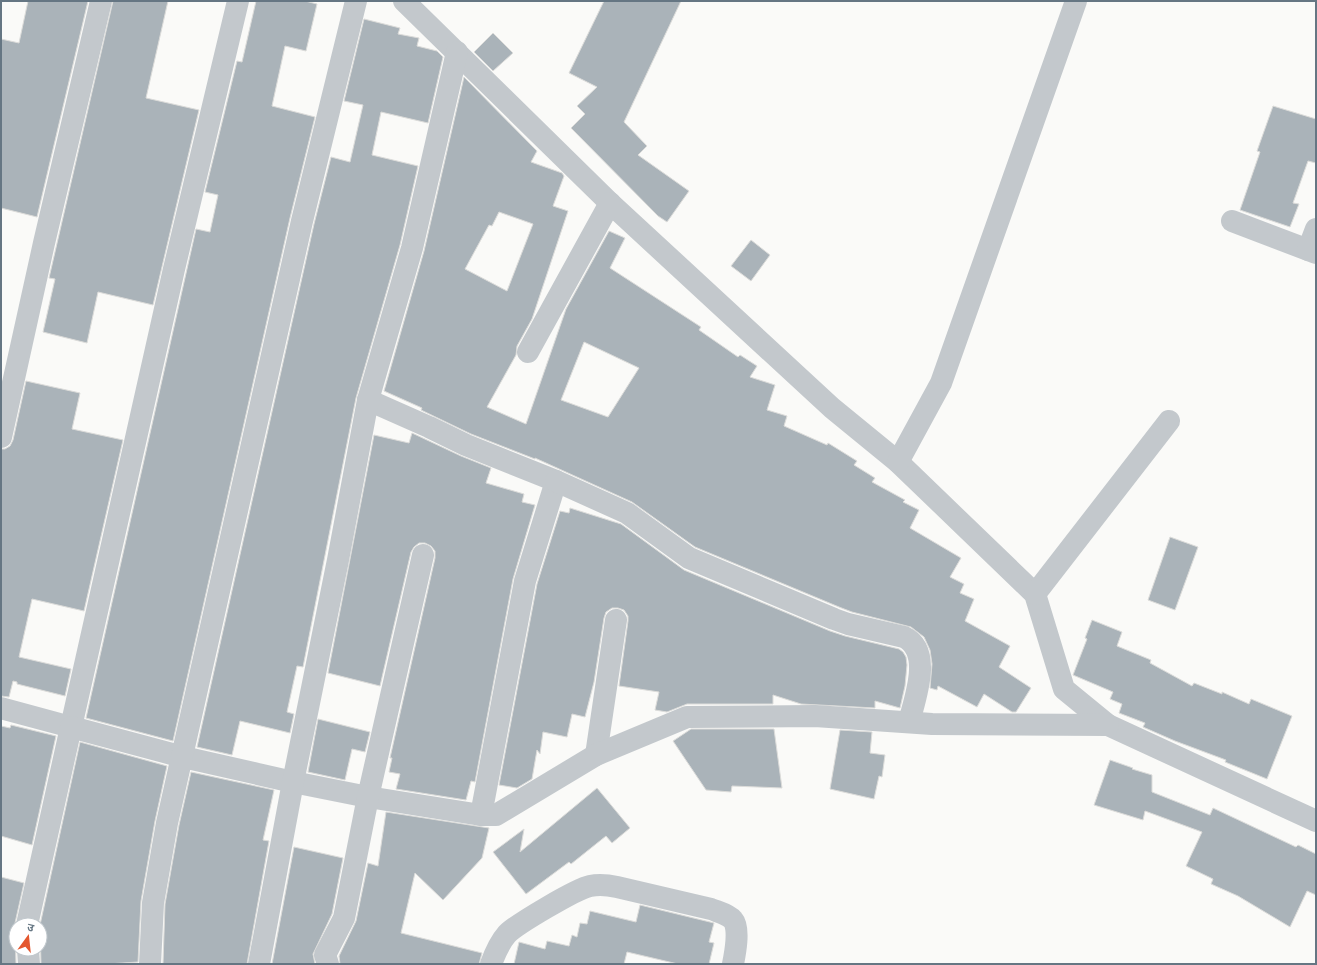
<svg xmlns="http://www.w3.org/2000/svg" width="1317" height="965" font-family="'PT Sans','Noto Sans Devanagari',sans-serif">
	<rect width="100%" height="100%" fill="#fafaf8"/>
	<g fill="#aab3b9" stroke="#dcdcda" fill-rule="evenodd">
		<path d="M28,1H88L37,217L1,208V39L19,43Z"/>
		<path d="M113,1H168L146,98L199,110L153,305L98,292L87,343L43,332L55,279L49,278Z"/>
		<path d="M256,1H305L317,4L306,51L285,46L272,106L315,117L290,218L173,741L86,718L196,229L210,232L218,195L205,192L237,61L242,62Z"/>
		<path d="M604,1H681L624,122L647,146L638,155L689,191L667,222L658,216L571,128L585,114L577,106L597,87L569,73Z"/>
		<path d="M364,19L400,28L398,34L419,38L417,46L437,51L443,57L428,123L381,112L372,155L418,166L400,245L356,398L303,667L297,666L287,712L294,714L290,733L240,721L232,755L197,747L314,224L331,157L350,162L363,105L344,101Z"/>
		<path d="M493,33L513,53L493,71L474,52Z"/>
		<path d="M464,77L537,151L531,162L562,173L564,176L553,206L568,211L532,319L517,346L516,355L487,407L526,424L566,309L609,231L625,238L610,268L701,327L699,330L738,357L740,355L757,366L750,377L775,385L767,410L787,416L784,426L827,445L828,443L857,461L854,465L875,478L872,482L905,500L903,502L919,510L910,528L961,558L950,577L964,584L960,593L974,599L965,621L1010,646L999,667L1031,688L1016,712H1012L984,694L977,707L938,686L937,690L930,688L932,664L930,650L924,637L911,627L852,612L839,607L695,547L632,502L535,458V459L471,434L421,410L422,408L384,391L424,251ZM499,212L533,224L507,291L465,269L489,225L492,226ZM584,342L639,368L608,417L561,400Z"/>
		<path d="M1273,106L1316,119V163L1308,161L1293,203L1299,204L1290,227L1240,210L1260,152L1257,151Z"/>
		<path d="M751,240L770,255L751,281L731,266Z"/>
		<path d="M26,381L80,393L72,429L123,440L84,611L32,599L19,657L71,669L65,696L17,684V682L13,681L9,697L1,696V449H5L10,446L13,440Z"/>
		<path d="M412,433L461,456L491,468L486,483L524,494L522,502L535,505L513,579L475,782L471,781L466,800L396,789L400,774L389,772L392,758H390L435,558V551L431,546L425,543H419L414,547L411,552L380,686L328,673L374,435L409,443Z"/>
		<path d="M570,508L621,524L684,570L830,631L845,636L899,649L903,652L906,657L907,665L905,686L900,708L875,701V708L801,704L773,695V704H687L667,712L655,710L659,692L619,686L628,621V616L624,610L618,608H612L606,612L604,618L594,682L585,717L572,714L567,737L543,732L540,754L537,750L532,779L517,788L499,785L537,584L560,511L569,513Z"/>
		<path d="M1170,537L1198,547L1175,610L1148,600Z"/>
		<path d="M1092,620L1122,632L1117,646L1151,660L1150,663L1192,686L1194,683L1222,694V692L1249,704L1251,699L1292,716L1267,779L1225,762L1226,760L1175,741L1143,727L1145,723L1119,713L1122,704L1110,699L1113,692L1073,675L1087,639L1085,638Z"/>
		<path d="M318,719L370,732L365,752L352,749L345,780L308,772Z"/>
		<path d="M11,725L56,736L32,845L1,836V726L10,728Z"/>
		<path d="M691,729H774L782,788L732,786L731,792L706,790L673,741Z"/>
		<path d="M840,730L872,732L870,753L885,755L882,777L879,776L874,799L830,789Z"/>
		<path d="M80,742L167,766L155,821L141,901L138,962L107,964H41L40,925Z"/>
		<path d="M1110,760L1133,768L1132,769L1152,775V792L1210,815L1213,808L1296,847L1298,845L1316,854V895L1307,891L1290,927L1238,896L1211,884L1213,879L1186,866L1202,832L1145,811L1143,820L1094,805Z"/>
		<path d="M191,772L274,790L263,840L269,841L247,964H163L165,904L179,825Z"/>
		<path d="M597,788L630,828L612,843L606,836L571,864L569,862L526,894L493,852L524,829L520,852Z"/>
		<path d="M386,812L489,828L482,858L443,900L415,873L401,933L482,953L479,964H340L339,956L356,921L368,863L378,866Z"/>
		<path d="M294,847L343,858L332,914L313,954L315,964H272Z"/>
		<path d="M1,877L24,883L15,923L16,964H1Z"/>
		<path d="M640,905L714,923L709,942L714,943L709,964H678L627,952L624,964H514L519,942L545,949L547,941L569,946L572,935L577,937L580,923L587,924L590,911L636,922Z"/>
	</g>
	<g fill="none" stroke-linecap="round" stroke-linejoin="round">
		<g stroke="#c3c8cc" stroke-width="22">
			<path d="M404,1L610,203L832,408L898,462L1035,594L1064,689L1108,725L1316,821"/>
			<path d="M1232,221L1316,253"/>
			<path d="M1308,250L1316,229"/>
			<path d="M528,352L610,203"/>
			<path d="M368,400L429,427L466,445L556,481L525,581L481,815"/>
			<path d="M1,437L44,243L101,1"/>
			<path d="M898,462L941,383L1076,1"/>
			<path d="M556,481L627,513L689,558L834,619L848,624L904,637C933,651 915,698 909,722"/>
			<path d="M1035,594L1169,421"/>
			<path d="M1,708L71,727L174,269L238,1"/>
			<path d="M596,755L616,620"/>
			<path d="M27,925L71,727L183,757L293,782L368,797L481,815H496L596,755L687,717L815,716L932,724L1108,725"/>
			<path d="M28,949L29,964"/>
			<path d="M150,964L153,903L167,823L302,221L356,1"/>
			<path d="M259,964L293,782L338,560L368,400L412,248L457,52"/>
			<path d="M328,964L325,955L344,918L368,797L423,555"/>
			<path d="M491,964C495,953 499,943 507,934C517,924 576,889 590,886C599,884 608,885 617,887L711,909C718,912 728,914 733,920C740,928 735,954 733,964"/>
		</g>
	</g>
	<rect width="1317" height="965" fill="none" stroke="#657683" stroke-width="4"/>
	<g transform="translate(28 937) rotate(15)"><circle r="19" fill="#ffffff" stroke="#c1c8cd"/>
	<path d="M0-3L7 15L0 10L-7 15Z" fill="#e4572e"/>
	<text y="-6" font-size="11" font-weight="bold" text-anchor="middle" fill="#657683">उ</text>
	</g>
</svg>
